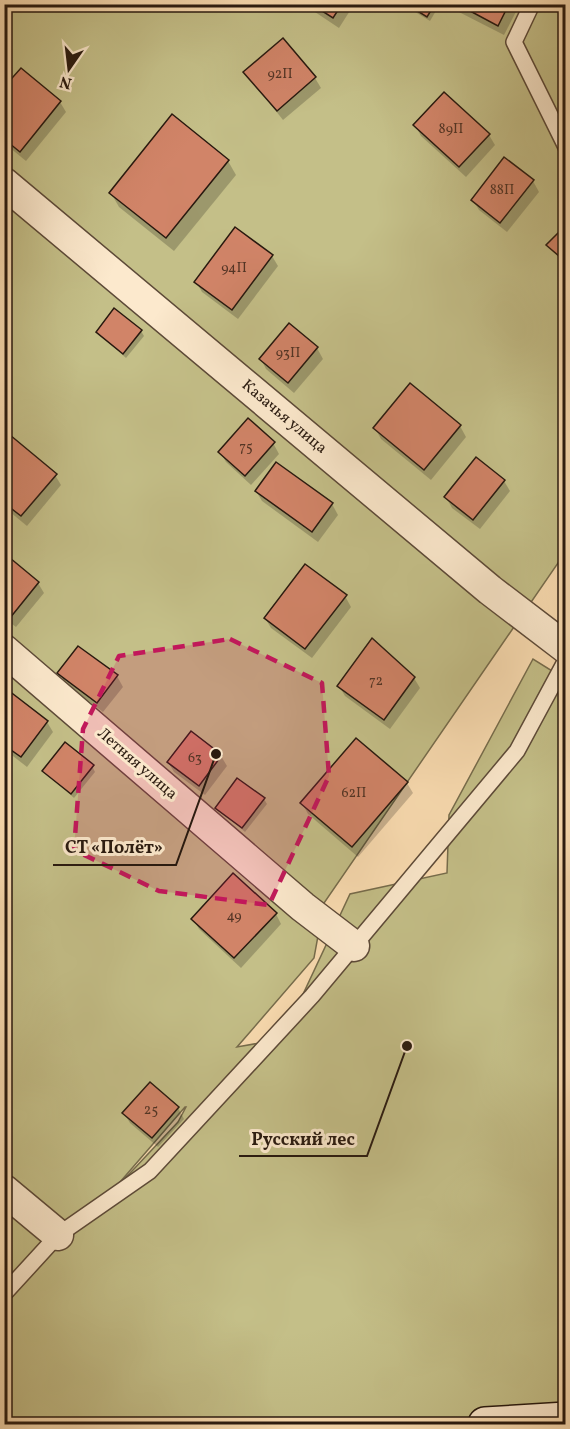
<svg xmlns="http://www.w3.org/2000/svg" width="570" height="1429" font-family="Vollkorn,serif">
	<rect width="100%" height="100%" fill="#fbddb2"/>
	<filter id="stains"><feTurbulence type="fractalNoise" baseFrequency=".00333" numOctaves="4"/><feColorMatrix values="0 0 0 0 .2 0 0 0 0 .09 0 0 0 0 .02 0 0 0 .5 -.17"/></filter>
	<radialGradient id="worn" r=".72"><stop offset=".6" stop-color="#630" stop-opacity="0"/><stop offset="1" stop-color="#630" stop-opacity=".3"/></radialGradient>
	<path fill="#c4bf88" stroke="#766c4c" stroke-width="1.5" fill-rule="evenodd" d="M5,5H565V573L560,560L324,903L314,958L237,1047L282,1039L350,894L447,873L449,815L533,659L565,679V1424H5ZM186,1107L178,1122L101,1204L185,1107Z"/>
	<g fill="#0003">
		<path d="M303,4H352L353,6L339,28Z"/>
		<path d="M402,4H440L430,21Z"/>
		<path d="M452,4H520L504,35L455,10Z"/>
		<path d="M21,70L60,102L66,112L26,161L4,143V90Z"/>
		<path d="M245,72L315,78L321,88L283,120Z"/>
		<path d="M415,125L489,135L495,145L466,177L421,136Z"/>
		<path d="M505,159L533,181L539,192L507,232L479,210L473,200Z"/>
		<path d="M228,161L236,175L174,251L119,207L111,193Z"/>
		<path d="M566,227V266L548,245Z"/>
		<path d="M4,228L8,235L4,239Z"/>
		<path d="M272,256L278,266L238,319L202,292L196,282Z"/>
		<path d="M289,325L317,348L323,359L294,393L266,369L261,359Z"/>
		<path d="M141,331L144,336L126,358L97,332Z"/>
		<path d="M410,385L460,426L466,437L431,480L381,439L375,428Z"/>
		<path d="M4,432L55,475L61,485L27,526L4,507Z"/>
		<path d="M273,443L279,454L251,485L226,462L220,452Z"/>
		<path d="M476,459L504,481L510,491L480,529L452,508L446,497Z"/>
		<path d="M276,464L332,504L338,515L318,542L262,501L256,491Z"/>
		<path d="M4,555L38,583L44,593L16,627L4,618Z"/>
		<path d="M345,596L351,607L312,658L271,628L265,618Z"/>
		<path d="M59,673L117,676L123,687L103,712L65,683Z"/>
		<path d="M414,678L420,688L390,729L345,696L339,686Z"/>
		<path d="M4,689L47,722L53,732L27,767L4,749Z"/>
		<path d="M221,756L227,766L205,795L174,772L168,762Z"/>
		<path d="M92,766L95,772L74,798L44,771Z"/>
		<path d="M407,783L413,793L358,857L308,814L302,803Z"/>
		<path d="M264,799L267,804L245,832L217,808Z"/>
		<path d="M276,914L281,924L241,968L199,929L193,919Z"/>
		<path d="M150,1084L178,1108L184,1119L158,1147L130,1123L124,1113Z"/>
	</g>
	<g fill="#d18468" stroke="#28190f" stroke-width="1.5">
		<path d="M311,4H342L333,18Z"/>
		<path d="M406,4H435L427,17Z"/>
		<path d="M457,4H509L498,26Z"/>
		<path d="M283,38L316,77L277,111L243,72Z"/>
		<path d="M21,68L61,101L20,152L4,139V87Z"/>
		<path d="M444,92L490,134L459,167L413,125Z"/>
		<path d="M172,114L229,160L166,238L109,193Z"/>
		<path d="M504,157L534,180L500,223L471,200Z"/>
		<path d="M566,225V262L546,245Z"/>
		<path d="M235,227L273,255L232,310L194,282Z"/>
		<path d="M114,308L142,330L123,354L96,332Z"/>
		<path d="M289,323L318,347L288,383L259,359Z"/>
		<path d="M410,383L461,425L424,470L373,428Z"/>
		<path d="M248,418L275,442L245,476L218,452Z"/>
		<path d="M4,430L57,474L21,516L4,503Z"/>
		<path d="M476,457L505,480L473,520L444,497Z"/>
		<path d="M276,462L333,503L312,532L255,491Z"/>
		<path d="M4,553L39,582L10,618L4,614Z"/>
		<path d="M305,564L347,595L305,649L264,618Z"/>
		<path d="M372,638L415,677L384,720L337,686Z"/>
		<path d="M78,646L118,675L97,703L57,673Z"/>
		<path d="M4,687L48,721L21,757L4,745Z"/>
		<path d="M191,731L222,755L199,786L167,762Z"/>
		<path d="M356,738L408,782L352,847L300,803Z"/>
		<path d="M65,742L94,765L71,794L42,771Z"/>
		<path d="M237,778L265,798L242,828L215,808Z"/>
		<path d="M233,873L277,913L234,958L191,919Z"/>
		<path d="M150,1082L179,1107L152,1138L122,1113Z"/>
	</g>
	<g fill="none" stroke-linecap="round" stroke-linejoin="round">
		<defs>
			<g id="lane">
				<path d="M532,4L514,42L566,147"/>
				<path d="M4,1294L58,1235L150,1171L312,996L517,751L566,660"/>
			</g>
			<g id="street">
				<path d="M4,183L490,590L566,648"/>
				<path d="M4,650L303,907L354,946"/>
				<path d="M4,1190L58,1235"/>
			</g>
			<path id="secondary" d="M485,1424L566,1419"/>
		</defs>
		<use href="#lane" stroke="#5d4a38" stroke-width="18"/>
		<use href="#street" stroke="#5d4a38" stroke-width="33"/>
		<use href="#secondary" stroke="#28190f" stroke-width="36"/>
		<use href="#lane" stroke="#fce9cd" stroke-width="15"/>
		<use href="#street" stroke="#fce9cd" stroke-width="30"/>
		<use href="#secondary" stroke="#fce9cd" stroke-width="33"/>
	</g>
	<path fill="#c2185b" fill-opacity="0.2" stroke="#c2185b" stroke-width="4.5" stroke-dasharray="12 8" stroke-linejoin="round" d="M230,639L322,683L329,776L269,905L159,891L74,850L83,729L119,656Z"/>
	<g text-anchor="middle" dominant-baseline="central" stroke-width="6" stroke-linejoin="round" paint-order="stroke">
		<g font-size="14" fill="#523425">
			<text x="280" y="74">92П</text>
			<text x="451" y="129">89П</text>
			<text x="502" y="190">88П</text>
			<text x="234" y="268">94П</text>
			<text x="288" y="353">93П</text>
			<text x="246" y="447">75</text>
			<text x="376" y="681">72</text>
			<text x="195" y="758">63</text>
			<text x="354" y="793">62П</text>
			<text x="234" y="916">49</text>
			<text x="151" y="1110">25</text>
		</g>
		<g font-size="16" fill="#28190f" stroke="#fce9cd">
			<text transform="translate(284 417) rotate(40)">Казачья улица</text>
			<text transform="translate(137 764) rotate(41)">Летняя улица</text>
		</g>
	</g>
	<path fill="none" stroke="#28190f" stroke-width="2" d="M216 754L176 865H53M407 1046L367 1156H239"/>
	<g fill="#28190f" stroke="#fce9cd" stroke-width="2">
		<circle cx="216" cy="754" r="6"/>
		<circle cx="407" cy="1046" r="6"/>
	</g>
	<g font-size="18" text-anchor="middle" font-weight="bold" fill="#28190f" stroke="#fce9cd" stroke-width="6" stroke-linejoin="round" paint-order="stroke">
		<text x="114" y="853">СТ «Полёт»</text>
		<text x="303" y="1145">Русский лес</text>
	</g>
	<rect width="570" height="1429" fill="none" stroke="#fbddb2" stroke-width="24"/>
	<rect x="6" y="6" width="558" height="1417" fill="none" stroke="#28190f" stroke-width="3"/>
	<rect x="12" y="12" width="546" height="1405" fill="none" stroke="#28190f" stroke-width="1.5"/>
	<g transform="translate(69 69) rotate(194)" stroke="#fce9cd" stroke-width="4.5" paint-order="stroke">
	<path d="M0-4.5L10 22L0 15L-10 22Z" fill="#28190f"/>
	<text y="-9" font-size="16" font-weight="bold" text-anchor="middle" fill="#28190f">N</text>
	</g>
	<rect width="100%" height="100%" filter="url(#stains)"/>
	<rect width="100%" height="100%" fill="url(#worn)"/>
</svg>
